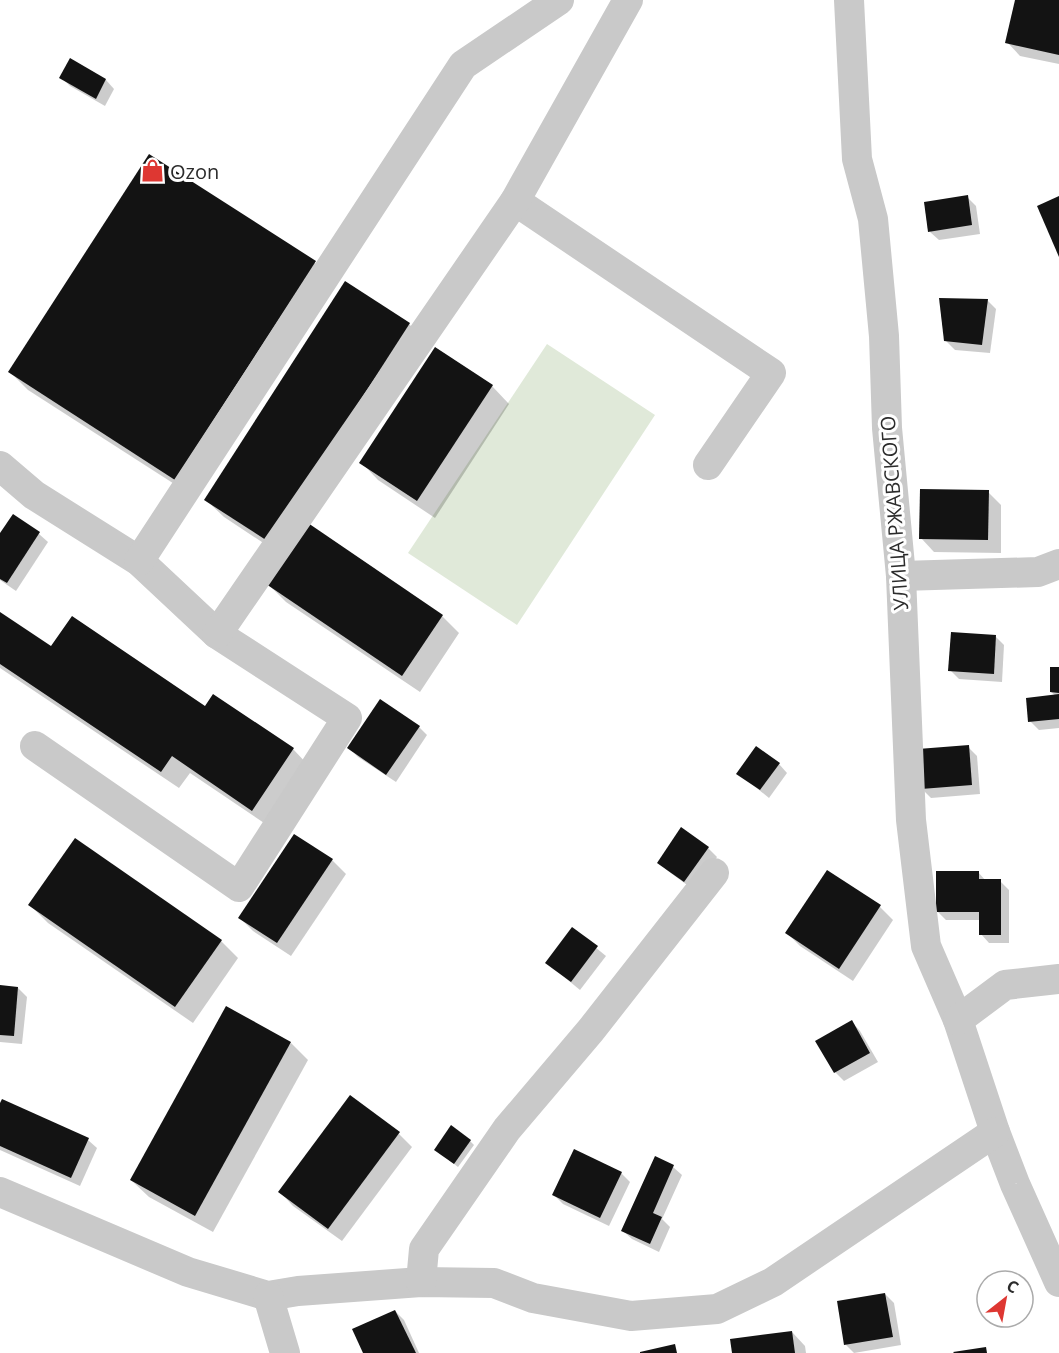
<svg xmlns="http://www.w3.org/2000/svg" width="1059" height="1353" font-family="'Open Sans',sans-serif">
	<rect width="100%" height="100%" fill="#fff"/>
	<path fill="#e0e9d9" d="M547,344L655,415L517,625L408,553Z"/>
	<g fill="#0003">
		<path d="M1016,0H1059V64L1020,56L1007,42Z"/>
		<path d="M71,60L106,80L114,89L105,106L70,86L61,77Z"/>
		<path d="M150,156L315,263L333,280L193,496L28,390L10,372Z"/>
		<path d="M967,197L976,206L980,234L939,240L930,232Z"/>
		<path d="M987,300L996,309L990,353L955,350L946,341Z"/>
		<path d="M409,324L426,342L308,525L442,616L459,633L420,692L286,602L268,584L286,558L224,517L206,500Z"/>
		<path d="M492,386L509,404L435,518L378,480L361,462Z"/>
		<path d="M988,492L1001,505V553L934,552L921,538Z"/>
		<path d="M13,516L39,534L48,542L16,591L0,580V536Z"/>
		<path d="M0,613L52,648L206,708L293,749L310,767L270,827L190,773L179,788L0,668Z"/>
		<path d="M995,636L1004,645L1002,682L959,679L950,670Z"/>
		<path d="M1059,668V728L1039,730L1030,721L1056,696L1051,692Z"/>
		<path d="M419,727L427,735L396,782L358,757L349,748Z"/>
		<path d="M968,747L977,756L980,794L931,798L922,789Z"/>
		<path d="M779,764L787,773L769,798L738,773Z"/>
		<path d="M295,836L332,860L346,874L291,956L253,931L240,918Z"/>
		<path d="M708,848L717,857L694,890L668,871L659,863Z"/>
		<path d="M978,872L986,881H1000L1009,890V943H989L981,934L980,920H946L937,911Z"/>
		<path d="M30,905L221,941L238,958L193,1023L48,923Z"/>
		<path d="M880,907L893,920L853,981L800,946L787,933Z"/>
		<path d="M573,929L606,956L580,990L547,963Z"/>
		<path d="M0,986L18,988L27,997L22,1044L0,1042Z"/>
		<path d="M852,1022L860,1031L878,1062L844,1081L835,1072Z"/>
		<path d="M291,1043L308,1060L213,1232L149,1197L131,1180Z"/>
		<path d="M0,1107L88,1140L97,1148L80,1186L0,1150Z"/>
		<path d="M399,1134L412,1147L342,1241L293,1206L280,1192Z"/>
		<path d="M470,1141L474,1145L458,1167L436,1150Z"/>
		<path d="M673,1167L682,1175L662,1219L670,1227L659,1252L632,1239L623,1231Z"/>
		<path d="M621,1173L630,1182L609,1226L563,1204L554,1195Z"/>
		<path d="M885,1294L894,1303L901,1345L854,1353L846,1345Z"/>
		<path d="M395,1311L404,1320L419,1353H365Z"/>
		<path d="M792,1332L805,1346L806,1353H734Z"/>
	</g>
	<g fill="#131313">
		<path d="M1015,0H1059V55L1005,43Z"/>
		<path d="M70,58L106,79L96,99L59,78Z"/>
		<path d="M149,154L316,261L175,480L8,372Z"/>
		<path d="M968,195L972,225L928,232L924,202Z"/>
		<path d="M1059,196V257L1037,206Z"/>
		<path d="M345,281L410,323L269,542L204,500Z"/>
		<path d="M939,298L988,299L982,345L944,341Z"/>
		<path d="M435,347L493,385L417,501L359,463Z"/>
		<path d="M920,489L989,490L988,540L919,539Z"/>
		<path d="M13,514L40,532L7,583L0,579V533Z"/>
		<path d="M308,523L443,615L402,676L266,584Z"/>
		<path d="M0,612L51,646L72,616L205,706L213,694L294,748L252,811L172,756L161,772L0,664Z"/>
		<path d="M951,632L996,635L994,674L948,671Z"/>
		<path d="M1050,667H1059V693L1050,692Z"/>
		<path d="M1059,694V719L1028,722L1026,698Z"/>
		<path d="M380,699L420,726L386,775L347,748Z"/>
		<path d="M969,745L972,785L921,789L918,749Z"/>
		<path d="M756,746L780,763L760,790L736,774Z"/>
		<path d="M681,827L709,847L684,882L657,863Z"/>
		<path d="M294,834L333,859L277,943L238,918Z"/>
		<path d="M75,838L222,940L175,1007L28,905Z"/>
		<path d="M827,870L881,905L839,969L785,933Z"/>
		<path d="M936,871H979V879H1001V935H979V912H936Z"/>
		<path d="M572,927L598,946L571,982L545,963Z"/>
		<path d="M0,985L18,987L14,1036L0,1035Z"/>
		<path d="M226,1006L291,1042L195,1216L130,1180Z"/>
		<path d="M852,1020L870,1053L834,1073L815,1041Z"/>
		<path d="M350,1095L400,1132L328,1229L278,1192Z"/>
		<path d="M2,1099L89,1138L71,1178L0,1146V1103Z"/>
		<path d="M451,1125L471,1140L454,1164L434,1150Z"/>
		<path d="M574,1149L622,1172L600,1218L552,1195Z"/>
		<path d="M655,1156L674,1165L653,1213L662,1217L650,1244L621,1231Z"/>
		<path d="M885,1293L893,1337L844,1345L837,1301Z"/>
		<path d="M395,1310L416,1353H363L352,1329Z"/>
		<path d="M792,1331L795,1353H732L730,1339Z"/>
		<path d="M675,1344L677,1353H640V1352Z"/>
		<path d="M986,1347L987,1353H954L953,1352Z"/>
	</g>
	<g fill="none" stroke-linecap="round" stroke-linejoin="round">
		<g stroke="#c9c9c9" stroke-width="30">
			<path d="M849,0L857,159L873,219L884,336L887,428L901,576L911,820L926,946L958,1020L995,1132L1015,1184L1059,1282"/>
			<path d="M515,201L771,373L708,465"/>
			<path d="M0,466L34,495L139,561L217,634L347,718L239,887L35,746"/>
			<path d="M139,561L463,65L559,0"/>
			<path d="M901,576L1038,572L1059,564"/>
			<path d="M217,634L515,201L628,0"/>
			<path d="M958,1020L1005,985L1059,979"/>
			<path d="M0,1192L188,1272L268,1296L298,1291L421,1282L494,1283L533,1298L631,1316L717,1309L773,1282L995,1132"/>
			<path d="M421,1282L424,1249L507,1129L591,1030L714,873"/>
			<path d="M268,1296L285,1353"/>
		</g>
	</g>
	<defs>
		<symbol id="shop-bare" viewBox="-9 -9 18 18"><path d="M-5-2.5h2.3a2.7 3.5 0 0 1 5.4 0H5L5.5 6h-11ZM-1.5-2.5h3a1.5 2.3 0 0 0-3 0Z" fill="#de3732" stroke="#fff" stroke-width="2.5" paint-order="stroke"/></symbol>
	</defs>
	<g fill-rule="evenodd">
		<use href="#shop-bare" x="136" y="154" width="33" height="33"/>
	</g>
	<g text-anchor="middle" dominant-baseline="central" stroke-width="6" stroke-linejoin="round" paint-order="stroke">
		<g font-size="20" fill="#2c2c2c" stroke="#fff" text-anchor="start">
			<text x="170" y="171">Ozon</text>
		</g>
		<g font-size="20" fill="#2c2c2c" stroke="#fff">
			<text transform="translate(894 513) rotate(-94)">УЛИЦА РЖАВСКОГО</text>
		</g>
	</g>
	<g transform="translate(1005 1299) rotate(31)"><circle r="28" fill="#ffffff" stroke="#ababab" stroke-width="1.5"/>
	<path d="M0-4.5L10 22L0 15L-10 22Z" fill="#de3732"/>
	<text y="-9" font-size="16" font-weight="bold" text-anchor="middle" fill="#2c2c2c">С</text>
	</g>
</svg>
